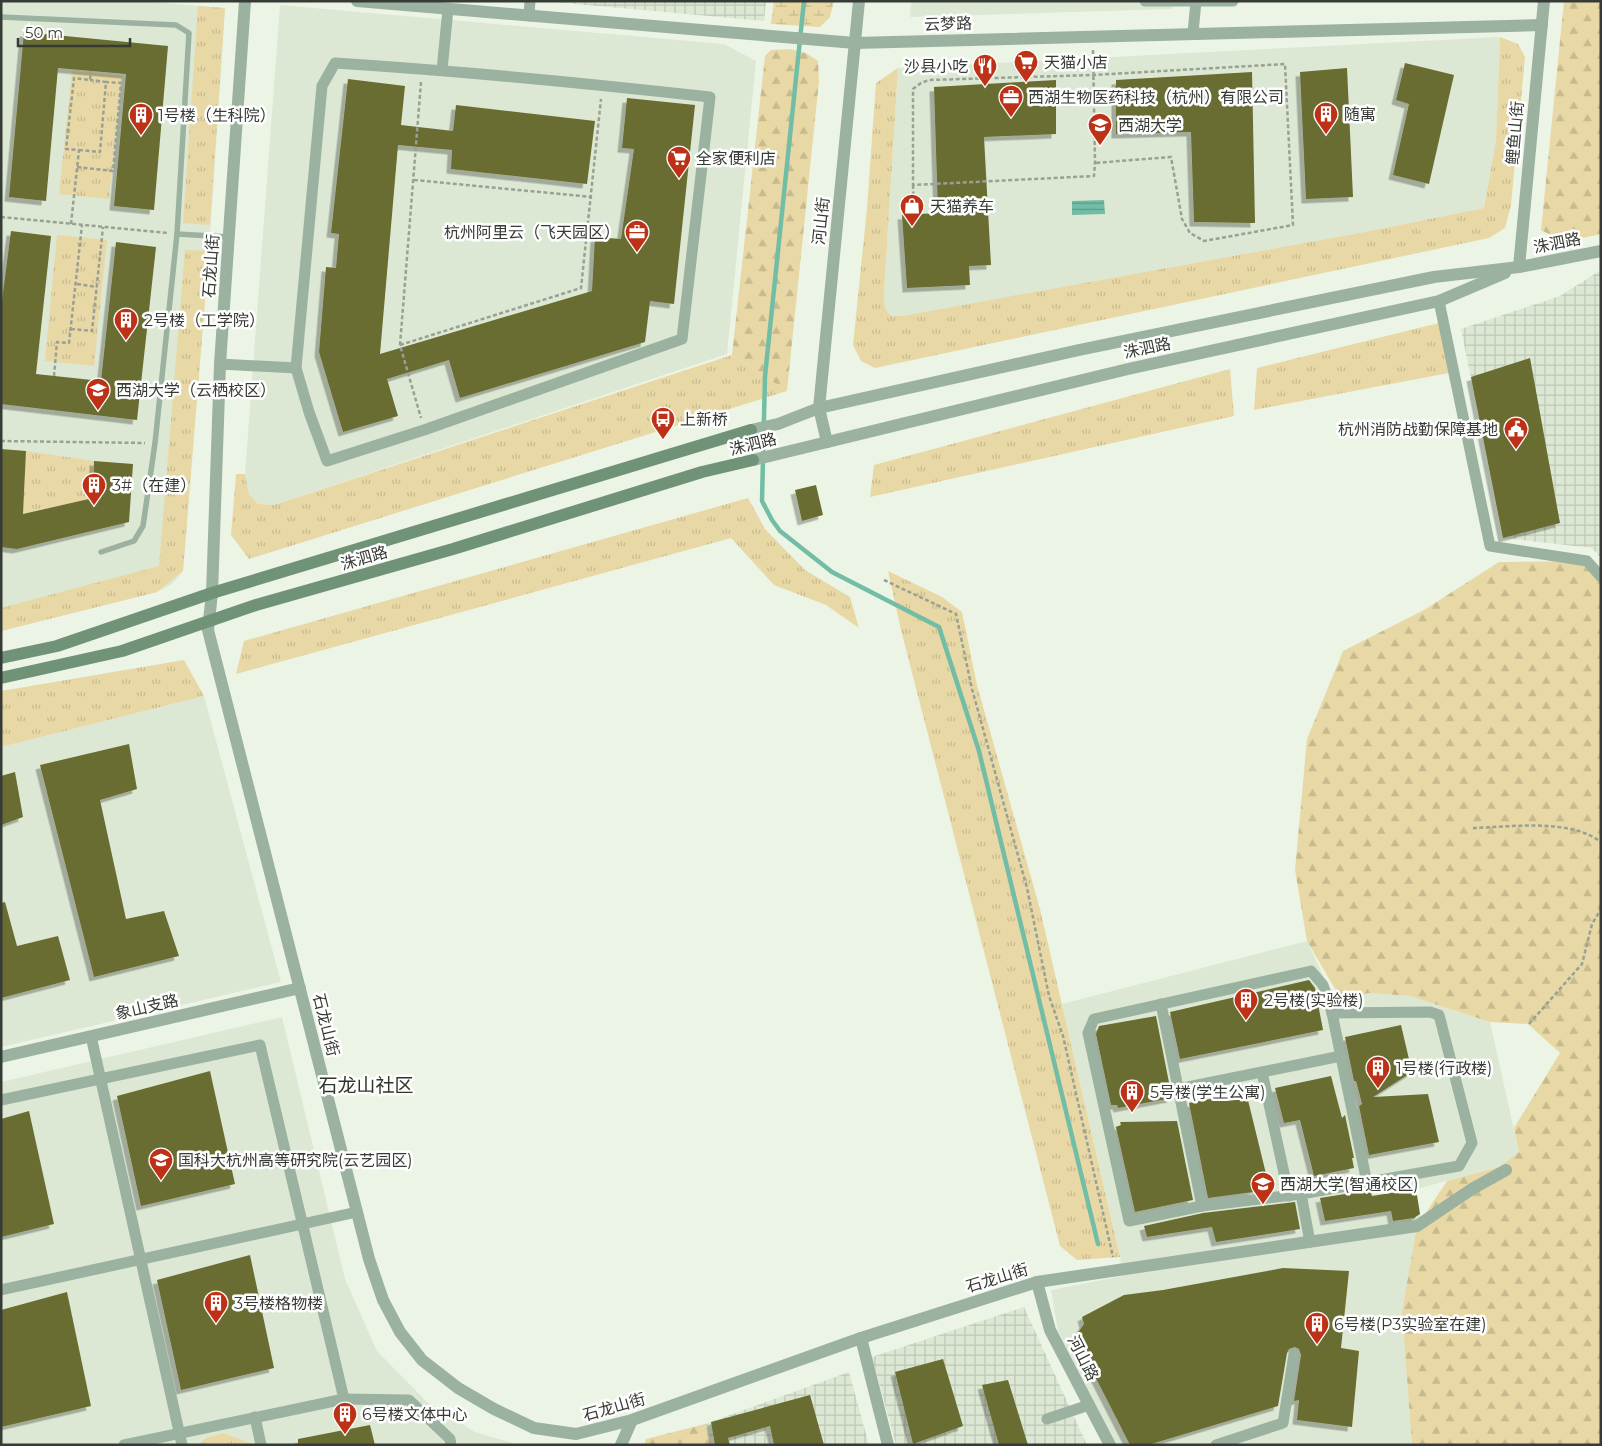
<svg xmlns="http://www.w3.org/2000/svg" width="1602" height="1446" font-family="Montserrat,'Noto Sans SC',sans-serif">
	<defs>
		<pattern id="industrial-grid" width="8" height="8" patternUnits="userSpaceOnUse" patternTransform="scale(1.25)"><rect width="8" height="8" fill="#dce8d3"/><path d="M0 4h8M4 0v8" fill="none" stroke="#bdc8b6"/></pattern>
		<pattern id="grass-tufts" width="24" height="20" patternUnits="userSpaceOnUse" patternTransform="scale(1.25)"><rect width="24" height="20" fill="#e8d8a5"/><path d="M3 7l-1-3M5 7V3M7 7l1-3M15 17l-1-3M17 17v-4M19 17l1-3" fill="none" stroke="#c8ba8f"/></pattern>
		<pattern id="forest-firs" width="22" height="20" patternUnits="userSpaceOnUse" patternTransform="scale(1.25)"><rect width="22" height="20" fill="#e8d8a5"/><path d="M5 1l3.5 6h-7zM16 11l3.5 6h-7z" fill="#c8ba8f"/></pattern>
		<pattern id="wetland-marsh" width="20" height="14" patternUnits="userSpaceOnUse" patternTransform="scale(1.25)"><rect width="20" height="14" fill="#e8d8a5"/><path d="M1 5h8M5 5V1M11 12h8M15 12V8" fill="none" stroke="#c8ba8f"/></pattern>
		<pattern id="water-rules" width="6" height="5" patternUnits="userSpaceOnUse" patternTransform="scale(1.25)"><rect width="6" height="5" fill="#72bda5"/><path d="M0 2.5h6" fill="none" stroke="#5e9b87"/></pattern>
		<filter id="shadow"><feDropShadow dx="-4.5" dy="4.5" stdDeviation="0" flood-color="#0004"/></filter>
	</defs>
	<rect width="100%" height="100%" fill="#ecf5e5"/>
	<g fill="#dce8d3">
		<path d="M1,1H139L225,8L209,251L183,571L172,584L157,592L1,631Z"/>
		<path d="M911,1H1179L1171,9L910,17Z"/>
		<path d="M280,5L724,44L756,61L727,354L274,505L258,504L249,494L245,474Z"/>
		<path d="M1500,37L1496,140L1484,208L1360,233L907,316H891L885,308L884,292L898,68Z"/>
		<path d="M204,696L281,982L1,1047V747Z"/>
		<path d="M1307,941L1328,986L1341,999L1369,993L1410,996L1490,1022L1519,1152L1499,1167L1416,1189L1421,1222L1402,1312L1412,1445H1117L1058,1331L1051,1290L1122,1276L1120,1257L1062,1004Z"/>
		<path d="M282,1017L345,1279L377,1351L427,1402L475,1432L519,1445H1V1082Z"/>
	</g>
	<g fill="url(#industrial-grid)">
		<path d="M543,1H766L764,21Z"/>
		<path d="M1601,270V558L1592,548L1503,538L1461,329L1560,296Z"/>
		<path d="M1024,1307L1087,1445H896L872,1357Z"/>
		<path d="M849,1372L869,1445H712L705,1424Z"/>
	</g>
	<g fill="url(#grass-tufts)">
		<path d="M198,6L225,8L210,225L183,223Z"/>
		<path d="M1500,37L1518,44L1525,57L1511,205L1505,228L1489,238L875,368L861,361L853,345L867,208L876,83L898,68L884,292L885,308L891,316H903L1360,233L1484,208L1496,140Z"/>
		<path d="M72,71L122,76L109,199L59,194Z"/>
		<path d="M57,235L107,240L94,366L45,361Z"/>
		<path d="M185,250L209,251L183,571L157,592L1,631V608L159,566Z"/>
		<path d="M1443,322L1454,372L1254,410L1257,368Z"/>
		<path d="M732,355L787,391L249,559L231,535L236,474H245L249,494L258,504L274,505Z"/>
		<path d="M1230,369L1234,416L870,497L874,465Z"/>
		<path d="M26,451L94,461L93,498L23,514Z"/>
		<path d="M748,498L765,529L805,570L850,597L859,628L826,605L774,585L731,538L236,674L244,641Z"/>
		<path d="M888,571L942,597L962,612L977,685L1040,909L1120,1257L1077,1260L1060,1246L901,630Z"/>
		<path d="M184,660L204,696L1,747V691Z"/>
		<path d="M224,1433L251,1444V1445H199L206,1438Z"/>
	</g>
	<g fill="url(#forest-firs)">
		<path d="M1564,1H1601V234L1564,242L1541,230Z"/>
		<path d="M790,49L806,53L818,61L819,81L787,391L732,355L765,56L771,50Z"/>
		<path d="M1587,561L1601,573V1445H1412L1402,1312L1417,1226L1447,1181L1499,1167L1519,1152L1514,1128L1560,1053L1528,1024L1490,1022L1410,996L1369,993L1341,999L1307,941L1295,870L1307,739L1343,651L1424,610L1499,562Z"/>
		<path d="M705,1424L712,1445H644L646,1439Z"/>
	</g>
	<path fill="url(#wetland-marsh)" d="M774,1H834L830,17L820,27L771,24Z"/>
	<path fill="url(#water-rules)" d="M1104,200L1105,214L1072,215V201Z"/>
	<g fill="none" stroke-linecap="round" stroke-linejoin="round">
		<path stroke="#72bda5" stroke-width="4.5" d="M804,1L765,376L762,501L772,520L780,531L832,572L939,627L979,751L1098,1244"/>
	</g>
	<g fill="#696d30" filter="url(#shadow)">
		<path d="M24,32L168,46L154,210L114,206L126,74L58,68L46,201L9,197Z"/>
		<path d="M1405,63L1454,75L1429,184L1393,175L1409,104L1396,100Z"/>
		<path d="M1347,68L1353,197L1306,199L1300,72Z"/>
		<path d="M1252,72L1255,223L1194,222L1191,132L1116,134V80Z"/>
		<path d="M348,79L405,86L401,125L453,131L456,105L595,121L587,184L451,169L452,150L398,145L380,354L592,291L595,237L621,239L634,149L622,148L627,98L695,105L674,304L650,301L645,342L460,398L449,360L387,379L398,416L343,432L319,352L326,267L336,268L339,234L331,233Z"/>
		<path d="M1056,80V134L984,137L991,265L969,266L970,285L907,288L902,215L938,213L934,87Z"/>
		<path d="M11,231L51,236L36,374L101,381L116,242L156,247L137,420L1,404V308Z"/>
		<path d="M1530,358L1560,523L1503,538L1471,377Z"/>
		<path d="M1,449L26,451L23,514L93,498L94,461L133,464L129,522L17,549L1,547Z"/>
		<path d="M816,485L823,515L802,521L795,490Z"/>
		<path d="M129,744L137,789L100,800L126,919L164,911L179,956L94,977L40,765Z"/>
		<path d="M15,772L23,817L1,825V776Z"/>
		<path d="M5,902L17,946L58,936L70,980L1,998V903Z"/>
		<path d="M1309,980L1315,988L1323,1030L1180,1059L1170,1012Z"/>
		<path d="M1156,1016L1172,1098L1118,1108L1117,1105H1111L1096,1034L1099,1026Z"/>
		<path d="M1401,1025L1412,1072L1373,1097L1428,1094L1439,1142L1369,1155L1359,1106L1362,1104L1356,1081H1354L1345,1037Z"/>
		<path d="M210,1071L235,1184L141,1206L117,1096Z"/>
		<path d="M1331,1076L1342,1118L1345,1115L1354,1158H1352L1354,1168L1314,1176L1300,1120L1284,1123L1275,1088Z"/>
		<path d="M1246,1092L1269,1186L1252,1190L1253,1192L1208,1198L1189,1103Z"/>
		<path d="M29,1111L54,1224L1,1237V1119Z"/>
		<path d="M1177,1121L1193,1200L1135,1212L1116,1127L1121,1125L1120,1122Z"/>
		<path d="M1416,1189L1420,1214L1414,1218L1393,1221L1391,1211L1325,1221L1320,1198L1370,1190L1372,1196Z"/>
		<path d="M1295,1202L1300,1229L1216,1242L1212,1227L1147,1237L1144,1226L1203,1213Z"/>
		<path d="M250,1255L274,1368L181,1390L157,1280Z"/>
		<path d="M1283,1268L1349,1271L1341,1348L1359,1351L1352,1427L1297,1420L1299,1400L1294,1401L1301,1355L1299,1349L1295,1347L1289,1349L1287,1353L1278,1406L1148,1445H1130L1075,1337L1084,1324L1082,1317L1124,1295L1163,1290Z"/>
		<path d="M67,1292L91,1406L1,1427V1310Z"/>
		<path d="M943,1359L963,1426L913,1444L895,1372Z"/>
		<path d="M1008,1380L1028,1445H999L982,1385Z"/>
		<path d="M810,1395L824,1445H774L770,1426L728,1438L730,1445H715L711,1422Z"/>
		<path d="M370,1425L375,1445H298V1439Z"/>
	</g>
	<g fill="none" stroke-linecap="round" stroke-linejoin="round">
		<g stroke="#99a094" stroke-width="2.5" stroke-dasharray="4 2.5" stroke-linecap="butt">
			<path d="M1093,50L1095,163L1094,176L913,185V89L921,83L929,80L1093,75L1285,64L1293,225L1204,241L1190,233L1182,219L1171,157L1095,163"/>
			<path d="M421,82L400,345L421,418"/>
			<path d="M79,150L100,152L106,82L90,80"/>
			<path d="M77,167L113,171L121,83L106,82"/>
			<path d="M414,180L592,197"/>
			<path d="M913,185L914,214"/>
			<path d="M1,217L168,233"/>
			<path d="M71,224L79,150L66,149L74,78L90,80L91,71"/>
			<path d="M77,284L97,287"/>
			<path d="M71,329L92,331L103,227"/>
			<path d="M400,345L581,288L601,99"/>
			<path d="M54,376L57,342L69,343L82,225"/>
			<path d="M1,441L145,443"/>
			<path d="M884,580L956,614L972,689L1027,888L1049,996L1063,1036L1113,1257"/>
			<path d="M1473,828C1511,827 1569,818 1601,842"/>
			<path d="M1529,1024L1582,964L1592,924L1601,909"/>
		</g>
		<g stroke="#9ab29f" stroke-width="5.5">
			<path d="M1,17L176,25L189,33L177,234L155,443L143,526L134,541L101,552"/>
			<path d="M177,234L229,237"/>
		</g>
		<g stroke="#9ab29f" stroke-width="11">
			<path d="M1145,1H1233"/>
			<path d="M529,16L530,1"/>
			<path d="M1193,33L1196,1"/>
			<path d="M335,63C461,71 585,83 710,97L682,339L424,430L327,461L309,412L296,368L322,86Z"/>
			<path d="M442,70L448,9"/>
			<path d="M1439,301L1490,546L1587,561L1601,577"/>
			<path d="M220,364L296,368"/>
			<path d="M1161,1004L1202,1206"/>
			<path d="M1332,1013L1367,1183"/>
			<path d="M91,1036L182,1445"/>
			<path d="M1262,1072L1289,1196"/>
			<path d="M1178,1089L1341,1056"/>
			<path d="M1,1100L260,1045L344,1399L124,1445"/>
			<path d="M1301,1194L1459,1166L1472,1143L1439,1015L1430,1012L1332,1013L1323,985L1311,971L1094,1019L1088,1033L1129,1221L1202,1206L1301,1194L1310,1242"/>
			<path d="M1,1290L357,1212"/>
			<path d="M344,1399L409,1400L450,1439L451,1445"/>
			<path d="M255,1417L261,1445"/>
			<path d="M1047,1419L1089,1405"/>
			<path d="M1216,1445L1283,1423L1294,1354"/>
		</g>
		<g stroke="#9ab29f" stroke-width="12">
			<path d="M245,1L220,364L212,593L208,630L369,1259L383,1300L400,1332L422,1360L458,1388L494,1409L534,1428L576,1434L632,1420L861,1338L1037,1282L1417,1226L1472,1189L1506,1170"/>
			<path d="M357,1L855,43L1542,25"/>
			<path d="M1519,267L1544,1"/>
			<path d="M751,430L778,424L819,408L1079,350L1434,277L1519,267L1601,251"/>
			<path d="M827,442L819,408L859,1"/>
			<path d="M753,460L1128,369L1439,301L1505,273"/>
			<path d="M1,1057L300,988"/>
			<path d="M1037,1282L1050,1330L1110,1445"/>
			<path d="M861,1338L888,1445"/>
			<path d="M621,1445L632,1420"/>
		</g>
		<g stroke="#709378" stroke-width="12">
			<path d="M1,658L57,646L212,593L751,430"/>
			<path d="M1,678L122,651L256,605L453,549L702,472L753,460"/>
		</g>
	</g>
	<defs>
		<symbol id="supermarket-pin" viewBox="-11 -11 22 30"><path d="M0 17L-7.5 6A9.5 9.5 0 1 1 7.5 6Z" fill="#bd3216" stroke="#fefefe"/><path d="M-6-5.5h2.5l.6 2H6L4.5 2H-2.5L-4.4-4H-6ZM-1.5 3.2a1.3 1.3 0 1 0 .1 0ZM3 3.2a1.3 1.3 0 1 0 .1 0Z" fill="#fff"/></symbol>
		<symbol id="restaurant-pin" viewBox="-11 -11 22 30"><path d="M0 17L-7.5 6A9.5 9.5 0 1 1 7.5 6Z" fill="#bd3216" stroke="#fefefe"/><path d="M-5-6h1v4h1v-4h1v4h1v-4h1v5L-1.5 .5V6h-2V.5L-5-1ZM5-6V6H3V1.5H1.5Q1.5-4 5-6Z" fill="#fff"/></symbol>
		<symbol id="office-pin" viewBox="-11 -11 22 30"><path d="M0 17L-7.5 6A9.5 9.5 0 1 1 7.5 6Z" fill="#bd3216" stroke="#fefefe"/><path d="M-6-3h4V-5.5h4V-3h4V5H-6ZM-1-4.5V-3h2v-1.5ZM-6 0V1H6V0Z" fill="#fff"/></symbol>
		<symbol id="building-pin" viewBox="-11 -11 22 30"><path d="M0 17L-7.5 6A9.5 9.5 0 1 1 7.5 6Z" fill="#bd3216" stroke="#fefefe"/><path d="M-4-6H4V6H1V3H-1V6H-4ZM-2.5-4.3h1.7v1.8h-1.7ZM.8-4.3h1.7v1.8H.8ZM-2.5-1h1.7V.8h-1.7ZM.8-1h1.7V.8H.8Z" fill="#fff"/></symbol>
		<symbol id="university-pin" viewBox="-11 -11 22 30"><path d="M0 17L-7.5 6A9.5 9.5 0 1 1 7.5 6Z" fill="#bd3216" stroke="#fefefe"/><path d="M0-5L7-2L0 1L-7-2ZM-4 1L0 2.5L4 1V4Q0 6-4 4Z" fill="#fff"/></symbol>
		<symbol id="shop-pin" viewBox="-11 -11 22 30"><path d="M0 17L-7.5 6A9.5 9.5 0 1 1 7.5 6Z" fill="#bd3216" stroke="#fefefe"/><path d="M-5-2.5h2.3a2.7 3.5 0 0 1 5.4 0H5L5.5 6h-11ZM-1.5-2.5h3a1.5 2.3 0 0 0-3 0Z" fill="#fff"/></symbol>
		<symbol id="bus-pin" viewBox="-11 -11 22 30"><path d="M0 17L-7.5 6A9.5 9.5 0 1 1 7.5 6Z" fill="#bd3216" stroke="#fefefe"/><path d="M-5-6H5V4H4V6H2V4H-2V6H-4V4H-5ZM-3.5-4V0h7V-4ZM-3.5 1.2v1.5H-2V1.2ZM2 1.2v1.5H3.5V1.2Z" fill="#fff"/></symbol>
		<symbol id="civic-pin" viewBox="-11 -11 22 30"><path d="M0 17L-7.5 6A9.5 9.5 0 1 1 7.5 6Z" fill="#bd3216" stroke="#fefefe"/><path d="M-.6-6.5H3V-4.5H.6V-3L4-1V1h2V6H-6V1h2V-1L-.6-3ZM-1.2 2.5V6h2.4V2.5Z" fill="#fff"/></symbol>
	</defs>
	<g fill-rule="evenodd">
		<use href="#supermarket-pin" x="1012" y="48" width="28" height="38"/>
		<use href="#restaurant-pin" x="971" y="52" width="28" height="38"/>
		<use href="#office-pin" x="997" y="83" width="28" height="38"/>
		<use href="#building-pin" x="1312" y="100" width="28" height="38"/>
		<use href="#building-pin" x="127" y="101" width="28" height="38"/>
		<use href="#university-pin" x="1086" y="111" width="28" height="38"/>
		<use href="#supermarket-pin" x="665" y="144" width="28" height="38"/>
		<use href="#shop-pin" x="898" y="192" width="28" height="38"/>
		<use href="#office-pin" x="623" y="218" width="28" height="38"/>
		<use href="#building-pin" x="112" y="306" width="28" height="38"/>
		<use href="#university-pin" x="84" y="376" width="28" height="38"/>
		<use href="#bus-pin" x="649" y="405" width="28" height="38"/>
		<use href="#civic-pin" x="1502" y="415" width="28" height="38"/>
		<use href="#building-pin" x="80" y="471" width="28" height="38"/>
		<use href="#building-pin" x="1232" y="986" width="28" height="38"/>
		<use href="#building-pin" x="1364" y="1054" width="28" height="38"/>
		<use href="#building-pin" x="1118" y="1078" width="28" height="38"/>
		<use href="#university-pin" x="147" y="1146" width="28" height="38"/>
		<use href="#university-pin" x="1249" y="1170" width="28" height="38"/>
		<use href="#building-pin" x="202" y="1289" width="28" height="38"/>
		<use href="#building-pin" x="1303" y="1310" width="28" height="38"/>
		<use href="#building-pin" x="331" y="1400" width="28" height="38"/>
	</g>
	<g text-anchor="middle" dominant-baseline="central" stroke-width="5" stroke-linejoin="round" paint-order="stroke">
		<g font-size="16" fill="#373b35" stroke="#fefefe">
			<text transform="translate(948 24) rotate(-2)">云梦路</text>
			<text transform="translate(1515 133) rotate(-85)">鲤鱼山街</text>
			<text transform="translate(821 221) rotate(-84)">河山街</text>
			<text transform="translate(1557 243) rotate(-11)">洙泗路</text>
			<text transform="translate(211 266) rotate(-86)">石龙山街</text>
			<text transform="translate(1147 348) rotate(-12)">洙泗路</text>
			<text transform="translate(753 444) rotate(-14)">洙泗路</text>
			<text transform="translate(364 558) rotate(-16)">洙泗路</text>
			<text transform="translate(147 1007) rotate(-13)">象山支路</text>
			<text transform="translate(326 1025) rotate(76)">石龙山街</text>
			<text transform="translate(997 1278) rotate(-17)">石龙山街</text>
			<text transform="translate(1083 1358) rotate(63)">河山路</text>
			<text transform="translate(614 1407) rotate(-16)">石龙山街</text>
		</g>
		<g font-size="16" fill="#373b35" stroke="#fefefe" text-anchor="start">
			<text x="1044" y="62">天猫小店</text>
			<text x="968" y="66" text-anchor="end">沙县小吃</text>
			<text x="1028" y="97">西湖生物医药科技（杭州）有限公司</text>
			<text x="1344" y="114">随寓</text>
			<text x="158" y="115">1号楼（生科院）</text>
			<text x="1118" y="125">西湖大学</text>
			<text x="696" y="158">全家便利店</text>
			<text x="930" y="206">天猫养车</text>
			<text x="620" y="232" text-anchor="end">杭州阿里云（飞天园区）</text>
			<text x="144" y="320">2号楼（工学院）</text>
			<text x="116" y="390">西湖大学（云栖校区）</text>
			<text x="680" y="419">上新桥</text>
			<text x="1498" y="429" text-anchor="end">杭州消防战勤保障基地</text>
			<text x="112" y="485">3#（在建）</text>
			<text x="1264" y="1000">2号楼(实验楼)</text>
			<text x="1396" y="1068">1号楼(行政楼)</text>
			<text x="1150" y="1092">5号楼(学生公寓)</text>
			<text x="178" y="1160">国科大杭州高等研究院(云艺园区)</text>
			<text x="1280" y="1184">西湖大学(智通校区)</text>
			<text x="234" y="1303">3号楼格物楼</text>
			<text x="1334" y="1324">6号楼(P3实验室在建)</text>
			<text x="362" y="1414">6号楼文体中心</text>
		</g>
		<g font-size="19" fill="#2e3529" stroke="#fefefe">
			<text x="366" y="1085">石龙山社区</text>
		</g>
	</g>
	<rect width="1602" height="1446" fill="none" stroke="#373b35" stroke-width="5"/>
	<path d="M18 38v8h112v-8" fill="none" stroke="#373b35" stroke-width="2.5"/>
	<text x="25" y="38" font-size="15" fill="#373b35" stroke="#fefefe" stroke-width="4" paint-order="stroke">50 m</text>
</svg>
